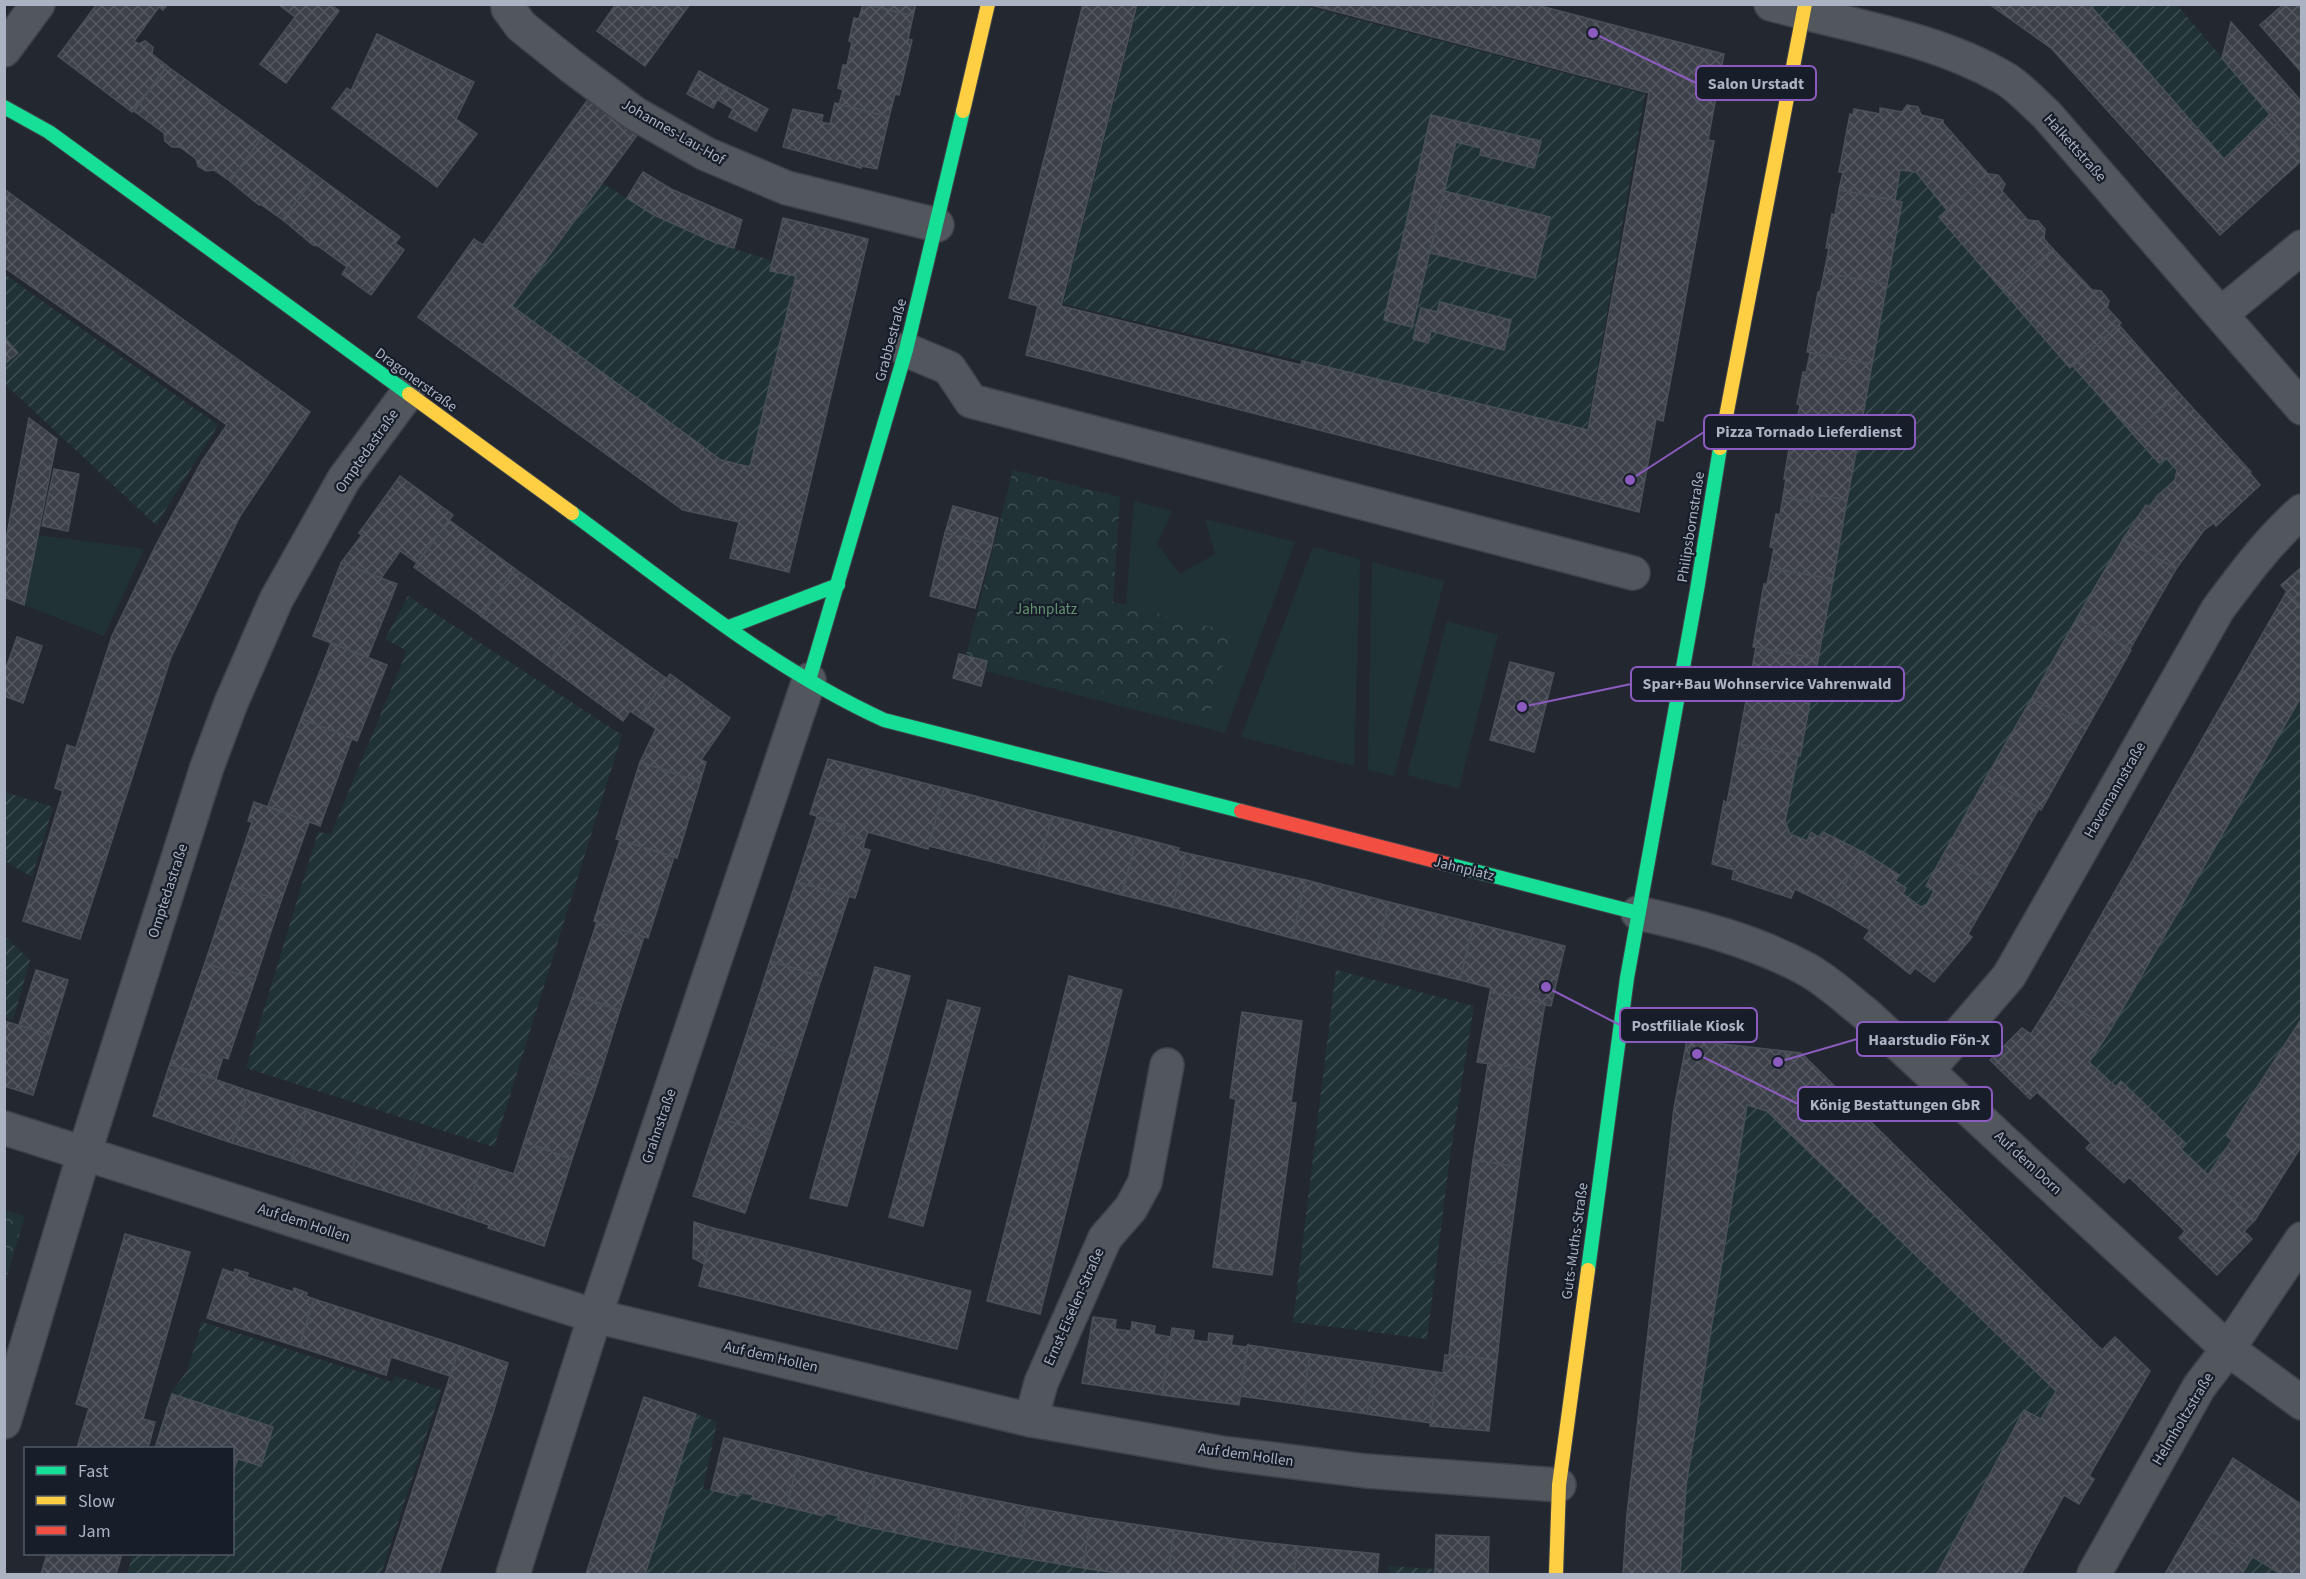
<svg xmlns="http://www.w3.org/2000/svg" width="2306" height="1579" font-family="'Source Sans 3',sans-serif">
	<defs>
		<pattern id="park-crowns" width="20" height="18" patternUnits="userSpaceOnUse" patternTransform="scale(1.5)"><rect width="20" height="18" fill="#203235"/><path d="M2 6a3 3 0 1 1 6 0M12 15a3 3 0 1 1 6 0" fill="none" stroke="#3e4d51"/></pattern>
		<pattern id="garden-furrows" width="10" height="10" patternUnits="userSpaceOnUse" patternTransform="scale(1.5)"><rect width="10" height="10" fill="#203235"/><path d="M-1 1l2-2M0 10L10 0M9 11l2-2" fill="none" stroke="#3e4d51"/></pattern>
		<pattern id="building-cross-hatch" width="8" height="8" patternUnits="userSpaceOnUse" patternTransform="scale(1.5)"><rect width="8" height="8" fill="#3c4048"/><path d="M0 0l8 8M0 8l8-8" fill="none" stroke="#565961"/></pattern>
	</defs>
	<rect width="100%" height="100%" fill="#232830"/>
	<g fill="#203235">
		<path d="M1134,501L1172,511L1157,544L1180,574L1215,554L1205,519L1295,542L1225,733L985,671L987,664L1054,680L1076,593L1126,605Z"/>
		<path d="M38,535L144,549L104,636L24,605Z"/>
		<path d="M1313,547L1360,559L1354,766L1241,737Z"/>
		<path d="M1372,562L1444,581L1394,776L1368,770Z"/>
		<path d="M1447,621L1498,635L1459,788L1407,775Z"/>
	</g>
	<g fill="url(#park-crowns)">
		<path d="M1013,470L1120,497L1113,602L1231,632L1209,719L987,664V661L966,655Z"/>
		<path d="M5,1210L25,1216L5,1282L4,1210Z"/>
	</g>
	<g fill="url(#garden-furrows)">
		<path d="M1138,5H1302L1645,94L1587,429L1063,304Z"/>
		<path d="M2089,5H2177L2270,114L2224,159Z"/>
		<path d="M1900,170L1916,172L1947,210L1939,217L2069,368L2073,366L2159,463L2166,458L2177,470L2175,480L2150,507L2146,505L2123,539L1926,885L1934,891L1927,904L1921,907L1903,894L1906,888L1895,881L1899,875L1891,869L1824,832L1820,838L1811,833L1807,841L1790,834L1785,821L1798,755H1800L1902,202L1895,200Z"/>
		<path d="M602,183C637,205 673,226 712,241C731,249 753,254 773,261L771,272L796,276L750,467L721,460L512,306Z"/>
		<path d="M4,274L218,425L156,525L5,384Z"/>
		<path d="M408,596L622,735L494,1147L246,1068L318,832L331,834L407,651L385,639Z"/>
		<path d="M2301,695V1018L2226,1135L2232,1140L2208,1175L2181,1149L2186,1144L2121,1082L2116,1087L2089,1062Z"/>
		<path d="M5,792L53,807L32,877L5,861Z"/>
		<path d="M4,936L30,960L13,1020L5,1018Z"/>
		<path d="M1336,970L1474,1006L1450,1156L1427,1339L1293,1322Z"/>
		<path d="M1747,1105L1767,1111L2056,1391L2041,1419L2024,1410L1937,1574H1680L1686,1486Z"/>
		<path d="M202,1322L392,1382L395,1376L441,1390L381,1574H127L133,1554H232V1448H155L170,1394L187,1371Z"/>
		<path d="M696,1414L717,1422L703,1489L753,1495V1500L823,1516L825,1513L839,1516L954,1545L1124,1574H645Z"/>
		<path d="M2253,1555L2281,1574H2242Z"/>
		<path d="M1389,1566L1435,1569V1574H1389Z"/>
	</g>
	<g fill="url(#building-cross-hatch)" stroke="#4a5058" stroke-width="1.5">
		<path d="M97,4H155L159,7L134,41L139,44L145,41L153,47L152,54L167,66L132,112L58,56Z"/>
		<path d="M155,4H168L163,10Z"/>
		<path d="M278,4H330L339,11L286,83L260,64L295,17Z"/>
		<path d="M616,4H690L645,66L597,31Z"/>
		<path d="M863,4L913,16L908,39L912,40L899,95L895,94L889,117L839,105L843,90L838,88L843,65H847L852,42L849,41L854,18L859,19Z"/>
		<path d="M867,4H916L913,16Z"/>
		<path d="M1083,4H1137L1061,306L1301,365L1302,361L1588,430L1649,93L1307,4H1533L1724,54L1708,140L1714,141L1674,362L1663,421L1656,419L1639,512L1026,355L1038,306L1009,298Z"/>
		<path d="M1989,4H2089L2224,159L2270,114L2302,152V160L2220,235L2051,48Z"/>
		<path d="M2284,4H2302V73L2260,25Z"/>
		<path d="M2231,22L2302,102V152L2222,58Z"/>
		<path d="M377,34L474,82L456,119L477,134L437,187L332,108L347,88L351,91Z"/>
		<path d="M167,66L263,136L230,181L214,170L206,171L198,166L196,159L180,147H172L165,141L164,133L134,111Z"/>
		<path d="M699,71L725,86L713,108L687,94Z"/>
		<path d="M725,86L768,109L756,131L729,117L733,109L718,100Z"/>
		<path d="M589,98L638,134L512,306L721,460L750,467L796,276L770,271L783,218L868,239L789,572L730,558L739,522L683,510L418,317L474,239L483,245Z"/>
		<path d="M835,103L889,117L877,169L861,166V168L783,147L793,109L823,115L821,122L830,124Z"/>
		<path d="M1907,105L1918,107L1921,115L1943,120V123L1988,174L1947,210L1916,172L1900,170L1895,200L1839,190L1843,172H1839L1850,114L1853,115L1854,109L1880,114V108L1902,112Z"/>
		<path d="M1431,115L1541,141L1534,168L1480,155L1481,148L1456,142L1412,327L1384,320Z"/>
		<path d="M263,136L316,175L283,220L260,204L259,205L230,181Z"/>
		<path d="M643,172L671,189L742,220L734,248L714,242L685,229L654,215L627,198Z"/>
		<path d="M1988,174L1998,175L2005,184L2002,191L2025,217L2028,220L2038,221L2045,229L2044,239L2053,249L2004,292L1939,217Z"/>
		<path d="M316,175L400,237L395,243L404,250L371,295L342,274L347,267L318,246L313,245L283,220Z"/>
		<path d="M4,189L310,412L240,516L171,657L80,939L23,921L63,791L55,788L67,745L76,748L112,636L156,545L202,461L227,425L4,267Z"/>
		<path d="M1839,190L1902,202L1887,284L1824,273L1829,248H1826L1832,214L1835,215Z"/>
		<path d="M1444,191L1550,217L1535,278L1430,253Z"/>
		<path d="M2053,249L2092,290L2101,291L2109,301L2107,308L2121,323L2070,368L2004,292Z"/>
		<path d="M1824,273L1887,284L1872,364L1807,352L1818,292H1820Z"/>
		<path d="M1440,302L1511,320L1504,350L1431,331L1428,343L1413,339L1421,308L1437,312Z"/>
		<path d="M2119,325L2179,393L2133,434L2073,366Z"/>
		<path d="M4,337L18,353L4,364Z"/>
		<path d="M1810,353L1872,364L1859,437L1796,425L1800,405L1797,404L1803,372L1806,373Z"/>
		<path d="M2179,393L2251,472L2250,473L2260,485L2216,526L2214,523L2204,530L2176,569L2123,539L2146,505L2150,507L2157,496L2175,480L2177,470L2166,458L2159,463L2133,434Z"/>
		<path d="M29,418L57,439L24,605L4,597V550Z"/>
		<path d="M1796,425L1859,437L1847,500L1813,494L1811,502L1783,497L1786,479H1784L1790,443L1793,444Z"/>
		<path d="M54,469L79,474L68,531L42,526Z"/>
		<path d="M400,476L453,515L417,563L400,551L381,578L341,563L362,535L359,533Z"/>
		<path d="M1813,494L1847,500L1833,579L1770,568L1774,548L1770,547L1776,514L1780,515L1783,497L1811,502Z"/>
		<path d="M953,506L998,518L992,545L945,533Z"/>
		<path d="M449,520L515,569L481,616L414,567Z"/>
		<path d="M945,533L992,545L975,608L930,596Z"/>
		<path d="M2123,539L2176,569L2130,649L2077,618Z"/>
		<path d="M341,563L397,584L368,657L313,636Z"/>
		<path d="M2302,567V608L2281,585Z"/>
		<path d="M1770,568L1833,579L1818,659L1753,647L1764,584H1767Z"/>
		<path d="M515,569L582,617L547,665L481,616Z"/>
		<path d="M2287,591L2302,608V695L2111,1029L2055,996Z"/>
		<path d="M582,617L667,679L639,717L630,711L623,721L547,665Z"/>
		<path d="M2077,618L2131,650L2087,728L2032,698Z"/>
		<path d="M17,637L42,646L23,703L4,696V674Z"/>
		<path d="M331,643L387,665L357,741L301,719Z"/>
		<path d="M1756,647L1818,659L1800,756L1738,744Z"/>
		<path d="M959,654L987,661L981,686L953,678Z"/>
		<path d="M1510,662L1554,673L1534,752L1490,740Z"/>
		<path d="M670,674L730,718L701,760L706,762L700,782L640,762L656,729L639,717Z"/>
		<path d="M2032,698L2087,728L2041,810L1986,778Z"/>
		<path d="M301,719L352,738L320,826L268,806Z"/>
		<path d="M1738,744L1798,755L1785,821L1790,834L1807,841L1811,832L1820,838L1823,832L1863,852L1832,907L1795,889L1791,898L1732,879L1734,870L1712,864L1724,801L1727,803Z"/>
		<path d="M828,759L944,788L928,849L868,832L865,840L842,834L845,826L810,814Z"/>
		<path d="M640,762L700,782L677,858L616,839Z"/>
		<path d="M1986,778L2039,808L1996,886L1943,855Z"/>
		<path d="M944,788L1052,816L1037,873L929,846Z"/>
		<path d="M254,802L309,822L281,901L231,884L252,822L248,821Z"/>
		<path d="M1052,816L1137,837L1122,895L1037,873Z"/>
		<path d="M817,817L845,826L842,834L865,840L863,848L870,850L855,898L796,882Z"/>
		<path d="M1137,837L1179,848L1178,851L1186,853L1172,907L1122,895Z"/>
		<path d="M620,840L674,857L648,938L594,921Z"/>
		<path d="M1863,852L1899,875L1895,881L1906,888L1903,894L1921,907L1927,904L1934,891L1926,886L1943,855L1996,886L1968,934L1972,937L1934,982L1915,968L1910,974L1864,938L1870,930L1832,907Z"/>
		<path d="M1186,853L1306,880L1292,938L1172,907Z"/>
		<path d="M1306,880L1389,902L1375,959L1292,938Z"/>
		<path d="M796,882L849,896L822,977L770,961Z"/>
		<path d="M231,884L281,901L255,980L205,963Z"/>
		<path d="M1389,902L1474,923L1460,980L1375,959Z"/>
		<path d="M597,922L644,937L620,1010L573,995Z"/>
		<path d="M1474,923L1565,946L1551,1006L1545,1005V1003L1490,992L1491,988L1460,980Z"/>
		<path d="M770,961L822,977L797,1055L745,1039Z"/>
		<path d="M205,963L255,980L228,1059L223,1057L216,1079L170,1064Z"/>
		<path d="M875,967L910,976L847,1206L810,1198Z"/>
		<path d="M36,970L68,980L51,1035L19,1025Z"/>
		<path d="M1069,976L1122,990L1040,1314L987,1301Z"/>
		<path d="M1490,992L1545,1003L1534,1070L1477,1062Z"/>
		<path d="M573,995L620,1010L598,1081L549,1065Z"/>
		<path d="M2055,996L2111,1029L2089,1062L2116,1087L2121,1081L2186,1144L2181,1149L2255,1220L2244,1231L2252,1239L2217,1275L2179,1238L2185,1231L2129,1177L2124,1183L2086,1148L2091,1143L2037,1092L2030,1099L1990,1060L2022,1028L2031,1034Z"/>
		<path d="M948,1000L980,1008L923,1226L889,1217Z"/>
		<path d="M1242,1012L1302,1021L1291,1103H1296L1272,1275L1213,1267L1236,1099L1230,1098Z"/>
		<path d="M2302,1018V1145L2255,1220L2208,1175L2232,1140L2226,1135Z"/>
		<path d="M4,1021L51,1035L33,1095L4,1086Z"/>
		<path d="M745,1039L797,1055L771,1135L719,1118Z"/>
		<path d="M1687,1040L1801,1053L2102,1350L2115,1337L2150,1371L2089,1476L2094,1479L2079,1504L2064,1495L2021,1574H1937L2024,1410L2041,1419L2056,1391L1767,1111L1747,1105L1686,1486L1680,1574H1623L1627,1514L1674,1108Z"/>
		<path d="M1488,1063L1534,1070L1520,1167L1473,1160Z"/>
		<path d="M170,1064L249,1091L232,1143L153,1116Z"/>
		<path d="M549,1065L598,1081L572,1159L524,1142Z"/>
		<path d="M249,1091L307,1109L291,1161L232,1143Z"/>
		<path d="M307,1109L365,1127L349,1180L291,1161Z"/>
		<path d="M719,1118L771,1135L745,1213L693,1196Z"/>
		<path d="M365,1127L424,1146L407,1198L349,1180Z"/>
		<path d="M524,1142L572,1159L544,1246L488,1228L489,1225L465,1217L482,1164L514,1174Z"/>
		<path d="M424,1146L482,1164L465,1217L407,1198Z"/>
		<path d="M1473,1160L1520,1167L1507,1264L1460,1258Z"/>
		<path d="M694,1222L713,1228L704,1264L693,1258Z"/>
		<path d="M713,1228L971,1291L957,1349L699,1286Z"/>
		<path d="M125,1234L190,1252L143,1419L155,1422L148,1448H77L89,1408L76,1404Z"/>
		<path d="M1460,1258L1507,1264L1497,1360L1449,1355Z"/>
		<path d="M223,1269L234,1273L235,1269L248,1273L247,1277L293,1292L294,1288L307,1293L306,1296L314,1299L299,1347L207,1318Z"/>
		<path d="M314,1299L460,1346L450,1376L391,1357L386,1375L299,1347Z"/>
		<path d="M1093,1317L1116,1320L1115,1329L1131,1331L1132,1322L1155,1326L1154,1334L1171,1337L1162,1395L1082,1383Z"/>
		<path d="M1172,1328L1194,1331L1193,1340L1208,1342L1209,1333L1233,1336L1231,1345L1246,1347L1248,1345L1239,1405L1162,1395Z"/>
		<path d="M1248,1345L1310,1354L1303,1405L1240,1396Z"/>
		<path d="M460,1346L508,1363L493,1413L439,1574H385Z"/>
		<path d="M1310,1354L1375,1363L1367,1414L1303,1405Z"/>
		<path d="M1445,1355L1497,1360L1489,1431L1430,1426L1437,1372L1443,1373Z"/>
		<path d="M1375,1363L1437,1372L1430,1423L1367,1414Z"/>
		<path d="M172,1394L273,1427L261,1466L238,1459L232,1474V1448H155Z"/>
		<path d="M644,1397L696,1414L645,1574H586Z"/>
		<path d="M724,1438L799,1456L787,1507L752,1499L753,1495L739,1492L738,1496L711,1490Z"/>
		<path d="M799,1456L876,1475L863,1526L838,1520L839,1516L825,1513L824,1516L787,1507Z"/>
		<path d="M2233,1458L2302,1505V1574H2281L2195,1522Z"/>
		<path d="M876,1475L963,1494L954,1545L863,1526Z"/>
		<path d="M963,1494L1028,1507L1018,1557L954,1545Z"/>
		<path d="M1028,1507L1091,1518L1083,1568L1018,1557Z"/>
		<path d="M1091,1518L1174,1530L1168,1574H1124L1083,1568Z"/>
		<path d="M2195,1522L2253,1555L2242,1574H2165Z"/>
		<path d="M1174,1530L1235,1539L1231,1574H1168Z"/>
		<path d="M1436,1535L1489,1537L1488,1574H1435Z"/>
		<path d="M1235,1539L1297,1546L1294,1574H1231Z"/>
		<path d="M1297,1546L1379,1554L1377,1574H1294Z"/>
		<path d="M47,1554H122L116,1574H41Z"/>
	</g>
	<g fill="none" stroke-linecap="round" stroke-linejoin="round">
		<defs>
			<g id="street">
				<path d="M508,4V8L521,26L571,66L634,113L706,154L787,188L937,225"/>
				<path d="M1771,4C1849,26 1934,37 2004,78C2020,87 2033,103 2046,114L2302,408"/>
				<path d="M4,50L38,4"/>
				<path d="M2221,314L2302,247"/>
				<path d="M906,350L949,368L971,401L1633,573"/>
				<path d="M1638,913C1697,926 1755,941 1808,970C1829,982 1848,1000 1867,1015L2228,1349L2302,1403"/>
				<path d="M1928,1070L2009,976L2218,609C2244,574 2269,540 2302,511"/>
				<path d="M4,1128L595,1316L1031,1420L1222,1453L1366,1471L1559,1485"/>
				<path d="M1031,1420L1041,1383L1105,1238L1131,1208L1145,1182L1167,1065"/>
				<path d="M4,1422L84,1154L207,767L231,703L276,600L344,479L407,394"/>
				<path d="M513,1574L595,1316L809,680"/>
				<path d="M2094,1574L2199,1387L2228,1349L2302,1239"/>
			</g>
			<g id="fast">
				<path d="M4,107L49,132L409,394"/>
				<path d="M572,513C672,586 770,668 884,720L1241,811"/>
				<path d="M729,627L838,585"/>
				<path d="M809,680L906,350L963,111"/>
				<path d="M1447,864L1638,913"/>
				<path d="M1588,1270L1627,978L1697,590L1720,448"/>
			</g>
			<g id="slow">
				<path d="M963,111L988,4"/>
				<path d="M409,394L572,513"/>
				<path d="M1720,448L1805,4"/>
				<path d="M1556,1574L1559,1485L1588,1270"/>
			</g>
			<path id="jam" d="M1241,811L1447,864"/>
		</defs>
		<use href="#street" stroke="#3f4249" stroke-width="36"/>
		<use href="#fast" stroke="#3f4249" stroke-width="16"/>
		<use href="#slow" stroke="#3f4249" stroke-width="16"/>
		<use href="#jam" stroke="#3f4249" stroke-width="16"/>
		<use href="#street" stroke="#52575e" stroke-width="33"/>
		<use href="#fast" stroke="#16e098" stroke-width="14"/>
		<use href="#slow" stroke="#ffcf43" stroke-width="14"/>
		<use href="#jam" stroke="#f24e42" stroke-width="14"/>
	</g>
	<g text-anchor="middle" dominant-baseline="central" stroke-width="4.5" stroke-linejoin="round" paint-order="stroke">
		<g font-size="15" fill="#abb3c3" stroke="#171e2a">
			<text transform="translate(673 132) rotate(30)">Johannes-Lau-Hof</text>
			<text transform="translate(2075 148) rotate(48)">Halkettstraße</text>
			<text transform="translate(891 340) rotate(-75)">Grabbestraße</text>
			<text transform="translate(416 380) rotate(36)">Dragonerstraße</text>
			<text transform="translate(367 451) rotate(-55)">Omptedastraße</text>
			<text transform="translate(1691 527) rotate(-81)">Philipsbornstraße</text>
			<text transform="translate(2115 790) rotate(-60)">Havemannstraße</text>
			<text transform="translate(1464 869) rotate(14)">Jahnplatz</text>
			<text transform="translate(168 891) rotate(-72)">Omptedastraße</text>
			<text transform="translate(659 1126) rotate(-71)">Grahnstraße</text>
			<text transform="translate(2028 1163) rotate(43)">Auf dem Dorn</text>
			<text transform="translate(304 1223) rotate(18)">Auf dem Hollen</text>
			<text transform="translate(1575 1241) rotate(-82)">Guts-Muths-Straße</text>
			<text transform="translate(1074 1307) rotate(-66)">Ernst-Eiselen-Straße</text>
			<text transform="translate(771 1357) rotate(13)">Auf dem Hollen</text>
			<text transform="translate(2183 1419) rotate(-59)">Helmholtzstraße</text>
			<text transform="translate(1246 1455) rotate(8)">Auf dem Hollen</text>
		</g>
		<g font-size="15" fill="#639370" stroke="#171e2a">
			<text x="1046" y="609">Jahnplatz</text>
		</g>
	</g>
	<path fill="none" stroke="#8c5bc0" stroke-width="2" d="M1593 33L1696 83M1630 480L1704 432M1522 707L1631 684M1546 987L1620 1025M1778 1062L1857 1039M1697 1054L1798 1104"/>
	<g fill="#8c5bc0" stroke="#171e2a" stroke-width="2">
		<circle cx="1593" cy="33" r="6"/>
		<circle cx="1630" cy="480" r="6"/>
		<circle cx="1522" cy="707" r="6"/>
		<circle cx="1546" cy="987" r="6"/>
		<circle cx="1778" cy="1062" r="6"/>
		<circle cx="1697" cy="1054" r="6"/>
	</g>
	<g fill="#171e2a" stroke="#8c5bc0" stroke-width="2">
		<rect x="1696" y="66" width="120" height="34" rx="6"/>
		<rect x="1704" y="415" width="211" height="34" rx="6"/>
		<rect x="1631" y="667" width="273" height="34" rx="6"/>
		<rect x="1620" y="1008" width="137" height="34" rx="6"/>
		<rect x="1857" y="1022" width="145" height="34" rx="6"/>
		<rect x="1798" y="1087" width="194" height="34" rx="6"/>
	</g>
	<g font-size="16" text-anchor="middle" font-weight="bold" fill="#abb3c3">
		<text x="1756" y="89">Salon Urstadt</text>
		<text x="1809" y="437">Pizza Tornado Lieferdienst</text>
		<text x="1767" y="689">Spar+Bau Wohnservice Vahrenwald</text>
		<text x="1688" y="1031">Postfiliale Kiosk</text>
		<text x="1929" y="1045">Haarstudio Fön-X</text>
		<text x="1895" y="1110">König Bestattungen GbR</text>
	</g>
	<rect width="2306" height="1579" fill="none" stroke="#abb3c3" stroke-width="12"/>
	<rect x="24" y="1447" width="210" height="108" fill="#171e2a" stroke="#525a67" stroke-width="1.5"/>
	<rect x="36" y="1466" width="30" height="9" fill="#16e098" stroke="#525a67" stroke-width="1.5"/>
	<text x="78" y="1477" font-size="18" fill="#abb3c3">Fast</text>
	<rect x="36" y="1496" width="30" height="9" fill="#ffcf43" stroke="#525a67" stroke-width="1.5"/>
	<text x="78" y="1507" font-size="18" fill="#abb3c3">Slow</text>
	<rect x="36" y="1526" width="30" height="9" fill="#f24e42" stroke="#525a67" stroke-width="1.5"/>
	<text x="78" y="1537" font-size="18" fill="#abb3c3">Jam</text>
</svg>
